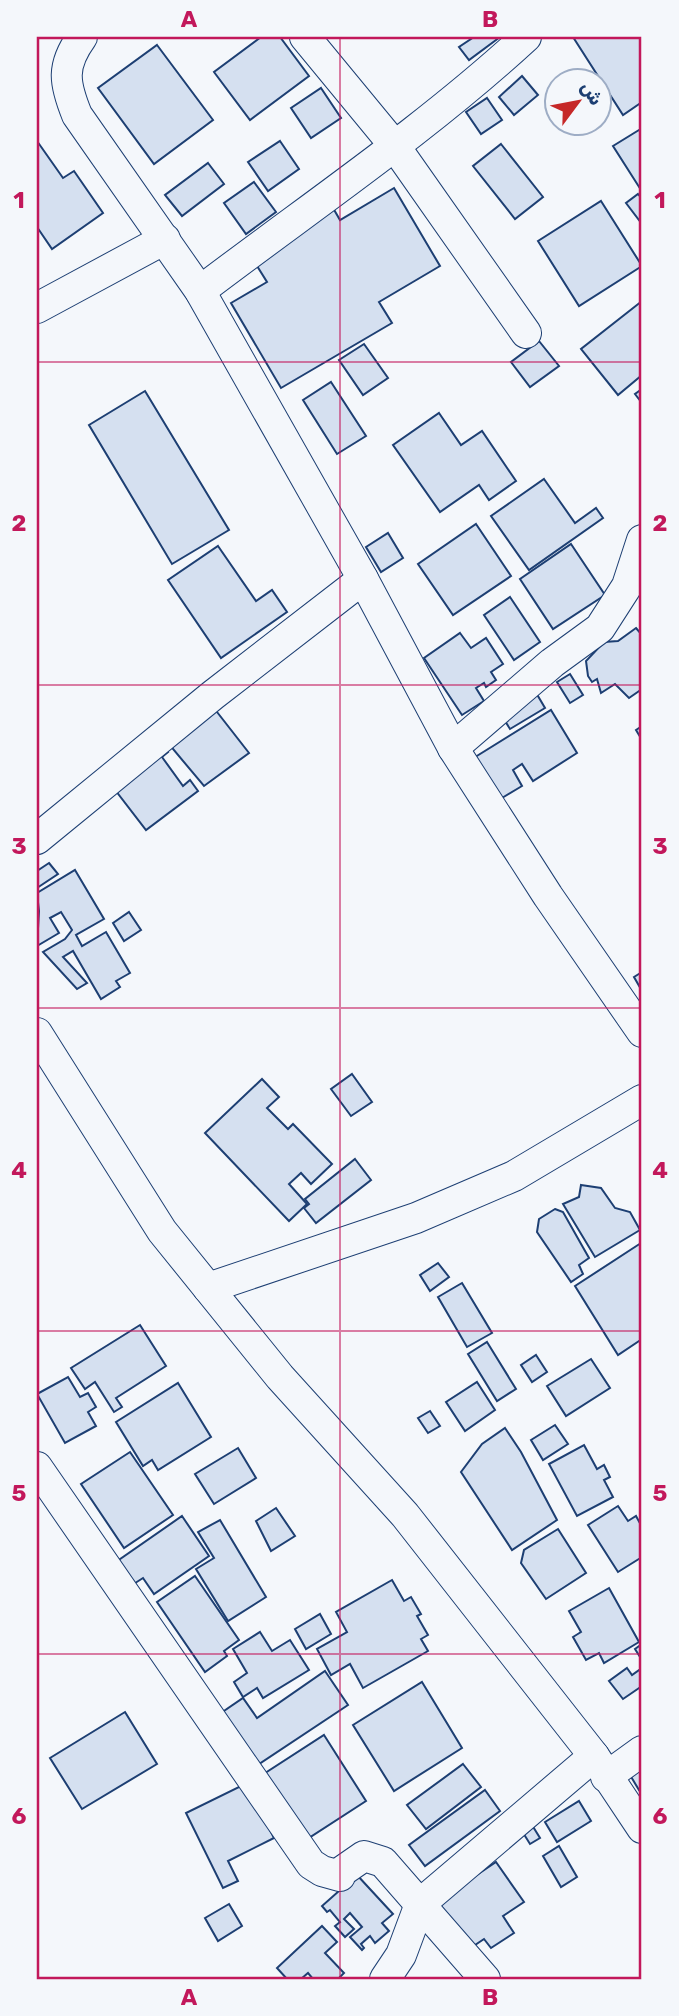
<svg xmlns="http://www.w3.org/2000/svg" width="679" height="2016" font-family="Rubik,Vazirmatn,sans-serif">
	<rect width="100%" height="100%" fill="#f4f7fb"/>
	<g fill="#d5e0f0" stroke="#1d3f73" stroke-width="2">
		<path d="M261,37H280L309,76L250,120L214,72Z"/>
		<path d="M474,37H500L469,60L459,47Z"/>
		<path d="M573,37H642V102L623,115Z"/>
		<path d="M157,45L213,120L154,164L98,88Z"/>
		<path d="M522,76L538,95L514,115L499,97Z"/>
		<path d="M321,88L341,118L311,138L291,108Z"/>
		<path d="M487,98L502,120L481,134L466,112Z"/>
		<path d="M639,130L642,134L641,190L613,146Z"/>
		<path d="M37,141L63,178L74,171L103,213L52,249L37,227Z"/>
		<path d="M280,141L299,169L268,191L248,162Z"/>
		<path d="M501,144L543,197L515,219L473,166Z"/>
		<path d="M208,163L224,184L182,216L165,195Z"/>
		<path d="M254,182L276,212L246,234L224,203Z"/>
		<path d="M394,188L440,266L379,302L392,323L281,388L231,303L267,282L252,258L329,201L340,220Z"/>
		<path d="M638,194L642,199V224L626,203Z"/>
		<path d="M601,201L642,266L579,306L538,241Z"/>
		<path d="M642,301V375L618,395L581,349Z"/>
		<path d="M539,341L559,366L530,387L511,362Z"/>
		<path d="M364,344L388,378L363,395L339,360Z"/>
		<path d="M331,382L366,436L337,454L303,400Z"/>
		<path d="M642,389V403L635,394Z"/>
		<path d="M145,391L229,530L172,564L89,425Z"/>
		<path d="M439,413L461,445L482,431L516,481L489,500L479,485L440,512L393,445Z"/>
		<path d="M544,479L575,523L596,508L603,518L529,570L491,516Z"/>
		<path d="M476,524L511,576L453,615L418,564Z"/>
		<path d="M388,533L403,558L381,572L366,547Z"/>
		<path d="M571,544L605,595L553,629L520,579Z"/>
		<path d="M218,546L256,601L272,590L287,612L221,658L168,580Z"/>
		<path d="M510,597L540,642L514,660L484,615Z"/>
		<path d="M636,628L642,635V689L629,698L615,684L601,693L597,679L592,682L588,676L586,661L604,642L618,641Z"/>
		<path d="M460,633L471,648L486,638L503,664L491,672L496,680L486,687L484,683L476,688L484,701L462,715L424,658Z"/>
		<path d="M570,674L583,695L570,703L557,682Z"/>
		<path d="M535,691L545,708L510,729L500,713Z"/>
		<path d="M210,703L249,753L204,786L163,737Z"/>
		<path d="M551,710L577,753L533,781L522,764L513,770L522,786L497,801L472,759Z"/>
		<path d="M642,726V740L636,730Z"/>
		<path d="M161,742L168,752L162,757L183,786L190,780L198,791L146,830L109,782Z"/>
		<path d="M49,863L58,874L37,888V871Z"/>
		<path d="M75,870L104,919L76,935L82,946L106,932L130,973L116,981L120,987L101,999L73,951L63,957L87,983L77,989L43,952L65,939L72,930L61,912L50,918L59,933L37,946L39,911L37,893Z"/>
		<path d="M129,912L141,930L124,941L113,923Z"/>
		<path d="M642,972V991L634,977Z"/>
		<path d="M352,1074L372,1102L351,1116L331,1089Z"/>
		<path d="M262,1079L279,1097L267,1108L288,1129L293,1124L332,1164L311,1184L301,1173L289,1184L307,1204L289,1221L205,1133Z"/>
		<path d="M355,1159L371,1180L316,1223L304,1208L309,1204L305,1199Z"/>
		<path d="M581,1185L601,1188L615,1208L630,1212L640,1230L595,1257L563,1204L579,1197Z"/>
		<path d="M555,1209L563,1212L589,1258L579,1265L583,1274L571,1282L537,1232L539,1219Z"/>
		<path d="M641,1243L642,1339L618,1355L575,1286Z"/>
		<path d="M438,1263L449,1277L430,1291L420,1275Z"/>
		<path d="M462,1283L492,1333L467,1347L438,1297Z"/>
		<path d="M140,1325L166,1366L116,1398L122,1407L114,1412L95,1382L85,1389L71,1368Z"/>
		<path d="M487,1342L516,1389L497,1401L468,1354Z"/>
		<path d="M536,1355L547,1372L532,1382L521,1365Z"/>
		<path d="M591,1359L610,1388L566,1416L547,1386Z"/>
		<path d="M68,1377L80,1397L88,1393L96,1407L88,1412L96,1426L65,1443L37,1394Z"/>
		<path d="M477,1382L495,1410L465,1431L446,1402Z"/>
		<path d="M178,1383L211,1437L158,1470L152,1460L143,1466L116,1422Z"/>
		<path d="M430,1411L440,1426L428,1433L418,1418Z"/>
		<path d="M555,1425L568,1444L543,1460L531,1440Z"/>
		<path d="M505,1428L521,1452L557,1520L512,1550L461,1472L482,1444Z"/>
		<path d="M584,1445L597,1469L604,1465L610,1477L604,1480L613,1497L577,1516L549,1464Z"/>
		<path d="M238,1448L256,1478L214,1504L195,1474Z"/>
		<path d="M130,1452L173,1515L124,1548L81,1484Z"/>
		<path d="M618,1506L628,1521L636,1516L642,1527V1557L618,1572L588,1525Z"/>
		<path d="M276,1508L295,1536L271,1551L256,1521Z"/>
		<path d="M182,1516L209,1556L154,1594L143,1578L129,1587L113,1564Z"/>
		<path d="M220,1520L266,1597L228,1621L196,1569L214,1558L198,1532Z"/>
		<path d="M558,1529L586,1573L546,1599L521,1563L524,1550Z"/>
		<path d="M195,1576L239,1640L224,1651L227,1656L205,1672L157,1602Z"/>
		<path d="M392,1580L404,1601L411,1597L421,1614L417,1616L428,1635L421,1639L428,1651L363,1688L350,1664L331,1675L317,1649L347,1632L336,1612Z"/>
		<path d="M609,1588L639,1642L604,1663L599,1653L586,1660L573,1637L581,1632L569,1611Z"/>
		<path d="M320,1614L331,1634L306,1649L295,1629Z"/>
		<path d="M260,1632L272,1651L290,1640L309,1670L263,1698L257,1688L243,1697L234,1682L247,1673L233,1649Z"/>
		<path d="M642,1644V1660L635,1649Z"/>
		<path d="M627,1668L632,1675L642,1668V1686L623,1699L609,1681Z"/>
		<path d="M325,1671L348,1705L256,1766L221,1713L243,1698L257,1718Z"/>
		<path d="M422,1682L462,1748L394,1791L353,1725Z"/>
		<path d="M125,1712L157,1764L82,1809L50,1758Z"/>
		<path d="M324,1735L366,1801L301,1843L259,1777Z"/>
		<path d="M463,1764L481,1787L426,1829L407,1805Z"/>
		<path d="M642,1768V1788L639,1790L630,1775Z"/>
		<path d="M247,1783L274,1838L228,1861L238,1881L223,1888L186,1813Z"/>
		<path d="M485,1790L500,1811L425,1866L409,1845Z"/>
		<path d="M579,1801L591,1821L557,1842L545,1822Z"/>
		<path d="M527,1817L540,1838L530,1844L517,1823Z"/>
		<path d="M559,1846L577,1877L561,1887L543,1856Z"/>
		<path d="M496,1862L524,1902L503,1916L514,1933L491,1948L484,1939L466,1951L434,1904Z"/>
		<path d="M357,1875L393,1914L382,1923L389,1931L375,1943L370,1936L361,1944L364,1948L362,1950L350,1937L362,1927L350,1913L344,1919L354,1929L345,1937L335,1926L340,1922L330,1910L327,1912L322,1906Z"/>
		<path d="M229,1904L242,1926L218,1941L205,1918Z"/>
		<path d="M322,1926L337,1942L325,1953L344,1973L338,1979H313L308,1973L301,1979H287L277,1968Z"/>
	</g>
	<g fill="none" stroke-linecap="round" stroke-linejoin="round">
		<defs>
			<g id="minor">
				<path d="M82,37C61,66 64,83 77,115L200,291L363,579L453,748L548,896L642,1032"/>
				<path d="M305,37L394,145L526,333"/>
				<path d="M200,291C309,208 425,130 526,37"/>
				<path d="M37,308L165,239"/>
				<path d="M453,748L552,663L600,628L627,586L642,540"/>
				<path d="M37,839L213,695L363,579"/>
				<path d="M37,1033L162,1231L280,1377L405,1515L594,1756L642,1828"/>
				<path d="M208,1288L416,1218L514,1176L642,1100"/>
				<path d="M37,1467L311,1864L322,1871L340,1876L338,1874L364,1856L383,1862L485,1979"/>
				<path d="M606,1777L642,1751"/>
				<path d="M385,1979L401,1955L420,1904L594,1756"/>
			</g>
		</defs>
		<use href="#minor" stroke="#1d3f73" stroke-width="32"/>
		<use href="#minor" stroke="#f4f7fb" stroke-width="30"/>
	</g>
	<path fill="none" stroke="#c2185b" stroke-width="2" stroke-opacity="0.55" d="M340,37V1979M37,362H642M37,685H642M37,1008H642M37,1331H642M37,1654H642"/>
	<rect width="679" height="2016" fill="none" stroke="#f4f7fb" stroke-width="77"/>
	<g transform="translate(578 102) rotate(58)"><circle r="33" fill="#f4f7fb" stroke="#9eadc5" stroke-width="2"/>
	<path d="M0-5L12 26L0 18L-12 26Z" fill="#c62828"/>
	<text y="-10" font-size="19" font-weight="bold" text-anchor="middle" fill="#1d3f73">ش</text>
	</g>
	<rect x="38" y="38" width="602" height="1940" fill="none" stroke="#c2185b" stroke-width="2.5"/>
	<g font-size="23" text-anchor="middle" font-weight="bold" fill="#c2185b">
		<text x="189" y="27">A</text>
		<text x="490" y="27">B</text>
		<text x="19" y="208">1</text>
		<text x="660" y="208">1</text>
		<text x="19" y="531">2</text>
		<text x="660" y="531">2</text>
		<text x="19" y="854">3</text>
		<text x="660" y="854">3</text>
		<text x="19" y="1178">4</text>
		<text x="660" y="1178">4</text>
		<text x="19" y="1501">5</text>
		<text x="660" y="1501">5</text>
		<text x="19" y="1824">6</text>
		<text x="660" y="1824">6</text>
		<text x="189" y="2005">A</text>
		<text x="490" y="2005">B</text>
	</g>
</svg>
